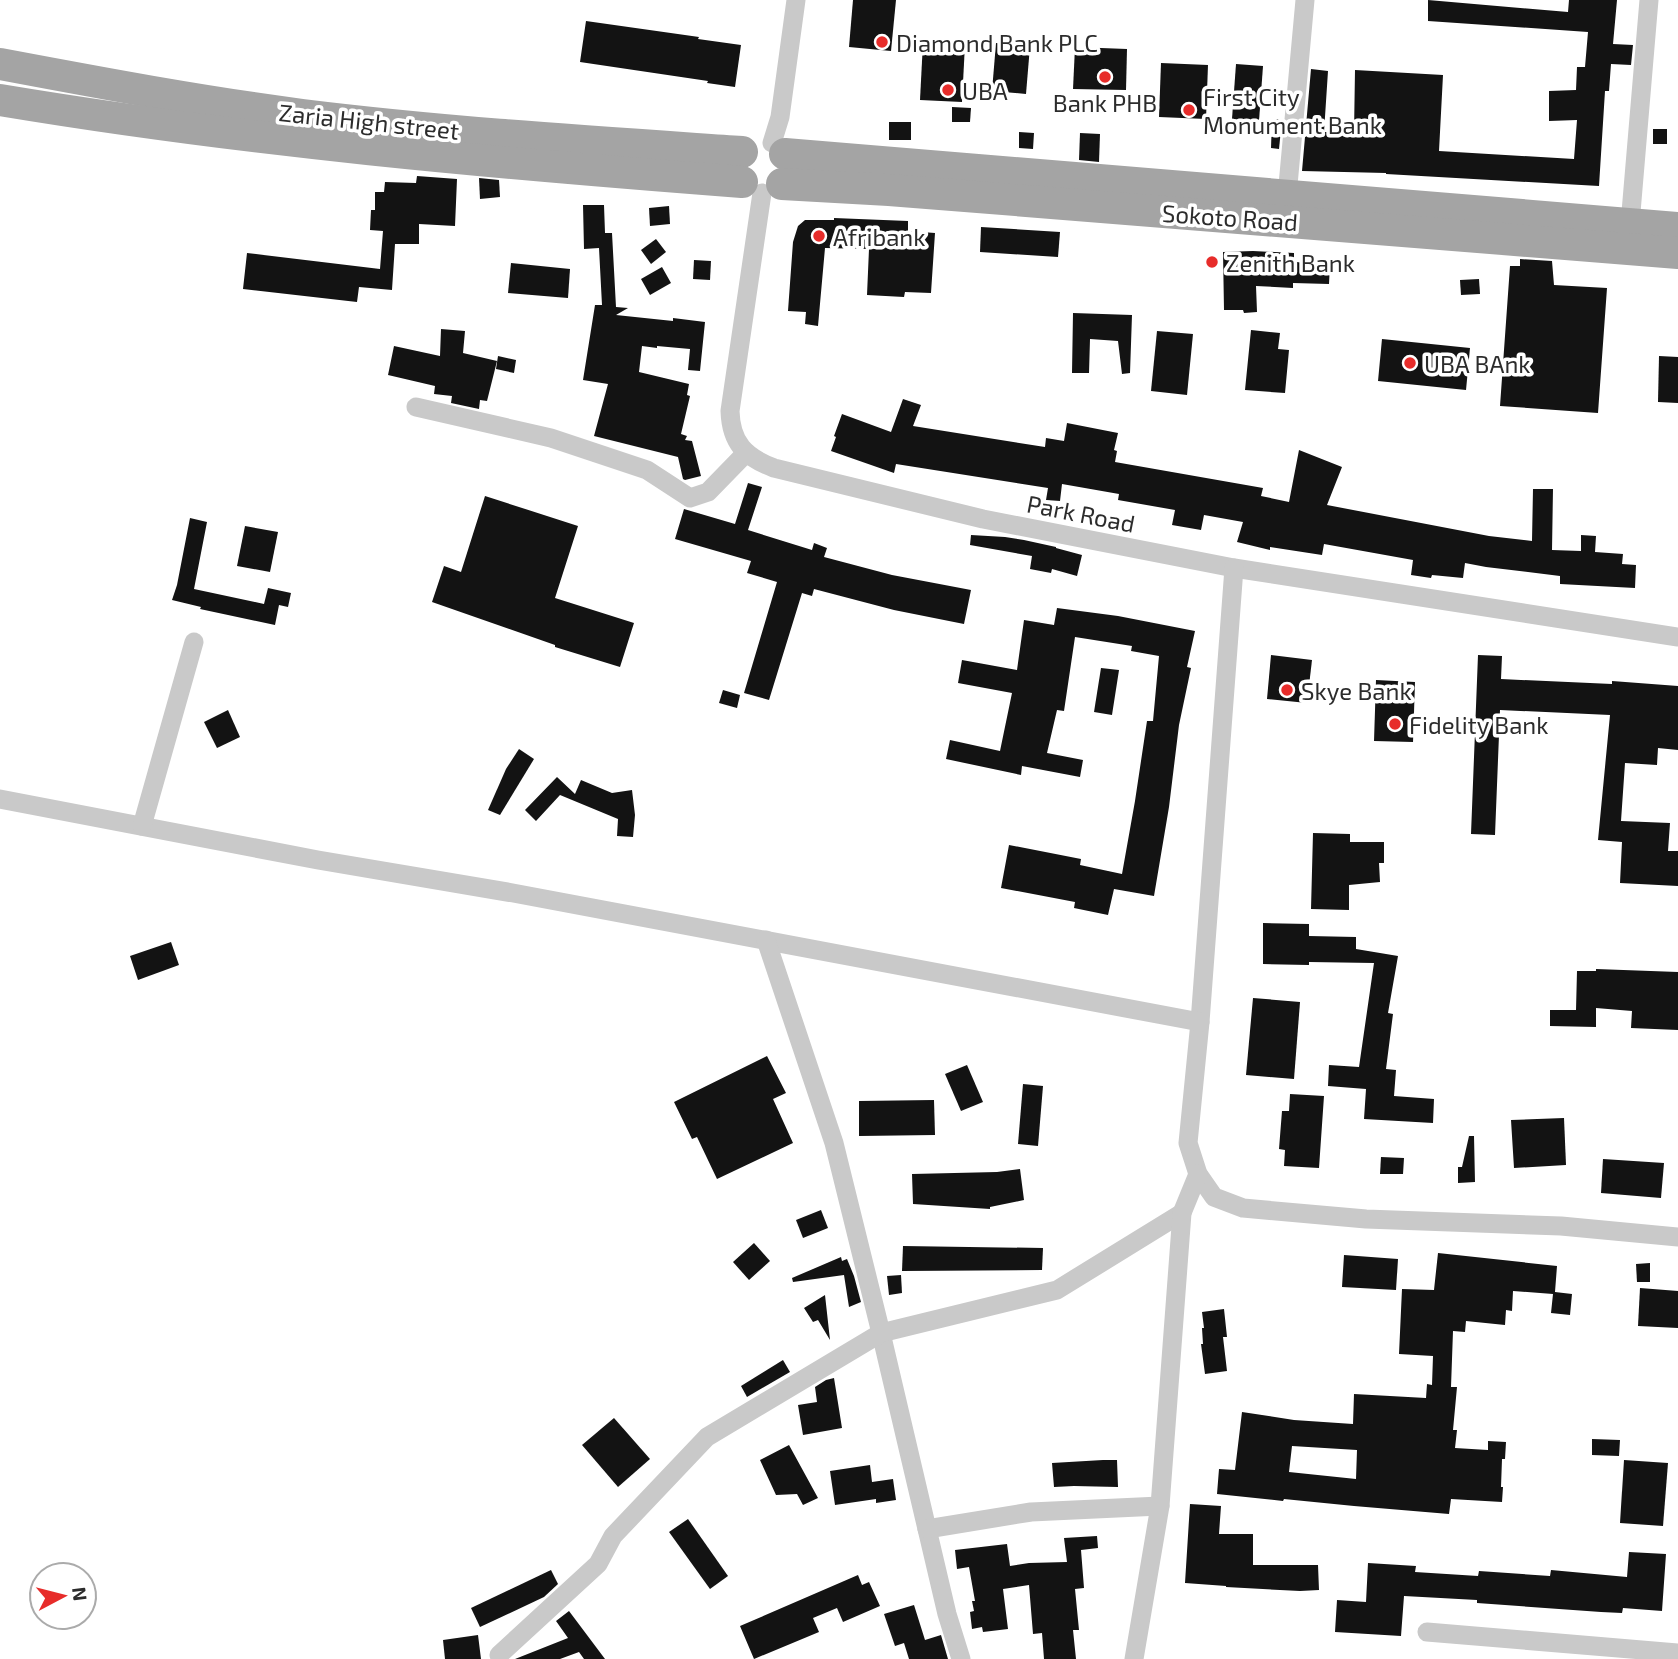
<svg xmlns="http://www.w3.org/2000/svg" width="1678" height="1659" font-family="'Exo 2',sans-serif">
	<rect width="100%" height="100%" fill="#fff"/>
	<g fill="#131313" fill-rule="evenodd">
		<path d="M853,0H896L891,51L849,47Z"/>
		<path d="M1428,0L1568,12L1569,0H1617L1613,44L1633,45L1631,65L1611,64L1609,91H1605L1599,186L1386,174V173L1302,171L1311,69L1328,71L1324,132L1354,133L1355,70L1443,75L1439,151L1574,159L1577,120L1549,121V91L1576,90L1577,67H1585L1588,32L1428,21Z"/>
		<path d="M586,21L699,37L698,39L741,45L735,87L707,83L708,81L580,62Z"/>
		<path d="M923,42L965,44L962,102L920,100Z"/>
		<path d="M996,43L1030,46L1026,94L992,91Z"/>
		<path d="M1075,47L1127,49L1126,90L1073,89Z"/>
		<path d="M1161,63L1208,65L1206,119L1159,117Z"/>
		<path d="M1236,64L1263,66L1259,121L1232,119Z"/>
		<path d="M952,107L971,108L970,122H952Z"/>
		<path d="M1272,119H1282L1279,149L1271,148Z"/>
		<rect x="889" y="122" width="22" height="18"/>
		<rect x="1653" y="129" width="14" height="15"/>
		<path d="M1019,132L1034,133L1033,149L1019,148Z"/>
		<path d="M1080,133L1100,134L1099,162L1079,160Z"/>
		<path d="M417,176L457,179L455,226L419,224V244H395L392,290L359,287L357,302L243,289L247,253L380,269L383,231L370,230L371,210H375V192H384L385,182L416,183Z"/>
		<path d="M479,178L499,180L500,197L480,199Z"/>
		<path d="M583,205H604L605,233H612L616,307L628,308L616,315L673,321V318L705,322L700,371L688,370L690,349L657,346V348L642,346L639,372L689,384L687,395L690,396L681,434L687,436L685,440L692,441L701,476L685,480L683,479L678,457L594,436L608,384L583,380L595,305H602L599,248L584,249Z"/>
		<path d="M669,206L670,224L650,226L649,208Z"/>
		<path d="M834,218L908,221V231L935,233L931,293L905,292L904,297L867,295L869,249L825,248L818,326L805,324L806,312L788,311L793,242L798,226L805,220H834Z"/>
		<path d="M981,227L1060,232L1058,257L980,252Z"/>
		<path d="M656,239L666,252L651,264L641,250Z"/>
		<path d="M1253,251L1294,253V262L1330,264L1329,284L1293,283V288L1256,286L1257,312L1244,313L1243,310H1224L1223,252Z"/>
		<path d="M1520,259L1552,261L1554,285L1607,288L1598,413L1500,406L1510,266H1520Z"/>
		<path d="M694,260L711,261L710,280L693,279Z"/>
		<path d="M511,263L570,269L568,298L508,293Z"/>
		<path d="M662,267L671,283L650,295L641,279Z"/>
		<path d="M1479,279L1480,294L1461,295L1460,280Z"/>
		<path d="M1073,313L1132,315L1130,373L1122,374L1118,341L1090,339L1089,373H1072Z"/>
		<path d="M441,329L465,331L463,353L497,361L487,401L480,400L479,409L451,403L452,396L434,394L435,386L388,375L394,346L440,356Z"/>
		<path d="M1251,330L1280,333L1278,349L1289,350L1285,393L1245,390Z"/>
		<path d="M1157,331L1193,334L1187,395L1151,391Z"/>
		<path d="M1382,339L1470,348L1466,390L1378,381Z"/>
		<path d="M498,356L516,360L514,373L496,369Z"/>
		<path d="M1659,356L1678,357V403L1658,402Z"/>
		<path d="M903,399L921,405L913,426L1045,447L1046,438L1064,441L1067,423L1118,433L1114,450L1117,451L1115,462L1263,488L1261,496L1289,502L1299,450L1342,467L1327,505L1489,536L1532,541L1533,489H1553L1552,550L1581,551V535L1596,536L1595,552L1623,554L1622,564L1636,565L1635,588L1560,584V576L1486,567L1465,563L1463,578L1432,575L1431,578L1411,575L1413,560L1324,544L1322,555L1270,547V550L1237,542L1243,522L1204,515L1201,530L1172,525L1175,510L1118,500L1119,494L1062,484L1060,501L1046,500L1048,488L896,464L894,473L831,451L836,437L834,436L842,414L891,432Z"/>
		<path d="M748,483L762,487L748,530L812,550L814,543L827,548L824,557L892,575L971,590L964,624L894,610L814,589L812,596L802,593L769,700L744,693L777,582L747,573L751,561L675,539L684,509L735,524Z"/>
		<path d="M485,496L578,526L555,598L634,623L620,667L555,647V645L432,602L444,566L461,572Z"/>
		<path d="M190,518L207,522L194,589L264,604L268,588L291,593L288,607L279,605L275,625L200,609L201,607L172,600L177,585Z"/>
		<path d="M245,526L278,532L270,572L237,566Z"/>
		<path d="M971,535L1005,537L1024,540L1056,547V548L1082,555L1077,576L1052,569L1051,573L1030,569L1032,556L970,545Z"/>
		<path d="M1057,608L1118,616L1195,631L1187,667L1191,668L1179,725L1169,807L1154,896L1114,889L1108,915L1074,908L1075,902L1001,888L1009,845L1081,859L1080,865L1122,874L1135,801L1147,721H1153L1159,656L1131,651L1132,646L1075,637L1064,711L1057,710L1047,753L1083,760L1080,777L1022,766L1021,775L946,759L950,740L1000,751L1012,693L958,683L962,660L1017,670L1024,620L1054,625Z"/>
		<path d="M1271,655L1312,660L1307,703L1267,699Z"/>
		<path d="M1478,655L1502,656L1501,679L1612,684V681L1678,686V750L1658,748L1657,765L1625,763L1621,821L1670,823L1668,851H1678V886L1620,883L1622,842L1598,840L1610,715L1500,710L1495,835L1471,834Z"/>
		<path d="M1101,668L1119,670L1112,715L1094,712Z"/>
		<path d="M1376,680L1415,682L1413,742L1374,741Z"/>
		<path d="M723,690L740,695L737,708L719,703Z"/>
		<path d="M228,710L240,737L217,748L204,722Z"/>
		<path d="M519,749L534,759L500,815L488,810L506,769Z"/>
		<path d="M557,777L575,794L581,780L612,793L632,790L635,815L633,837L617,836L618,819L560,795L536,821L525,810Z"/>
		<path d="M1313,833L1350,834V842H1384V863H1379L1380,882L1349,885V910L1311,909Z"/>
		<path d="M1263,923L1309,924V936L1356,937V949L1398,956L1388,1013L1393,1014L1386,1069L1396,1070L1394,1096L1434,1099L1433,1123L1364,1119L1366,1089L1328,1086L1329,1065L1359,1067L1374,963L1309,962V965L1263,964Z"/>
		<path d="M171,942L179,965L138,980L130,956Z"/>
		<path d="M1596,969L1678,972V1030L1631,1028L1632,1011L1596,1008V1027L1550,1026V1010H1576L1577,971H1596Z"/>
		<path d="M1253,998L1300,1002L1294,1079L1246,1075Z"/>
		<path d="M767,1056L786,1093L773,1099L793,1143L717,1179L697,1137L692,1139L674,1102Z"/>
		<path d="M967,1065L983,1102L961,1111L945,1074Z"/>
		<path d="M1023,1084L1043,1086L1038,1146L1018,1144Z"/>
		<path d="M1290,1094L1324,1096L1319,1168L1284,1166L1285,1150L1279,1149L1282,1111H1289Z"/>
		<path d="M934,1100L935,1135L859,1136V1101Z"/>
		<path d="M1564,1118L1566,1165L1514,1168L1511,1120Z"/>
		<path d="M1469,1136H1474L1475,1182L1458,1183V1167H1462Z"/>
		<path d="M1381,1157L1404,1158L1403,1174H1380Z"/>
		<path d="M1603,1159L1664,1163L1661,1198L1601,1193Z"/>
		<path d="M1020,1169L1024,1200L990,1207V1209L913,1204L912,1174L997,1172Z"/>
		<path d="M821,1210L828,1228L803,1238L796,1220Z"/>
		<path d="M754,1243L770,1261L749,1280L733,1262Z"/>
		<path d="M903,1246L1043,1248L1042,1270L902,1271Z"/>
		<path d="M1438,1253L1557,1266L1555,1292L1572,1294L1570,1315L1551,1313L1553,1294L1513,1291L1512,1311L1506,1310L1505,1325L1466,1321L1465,1332L1453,1331L1451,1387H1457L1453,1430H1457L1455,1448L1488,1450V1441L1506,1442L1505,1459H1502L1501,1487H1503L1502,1502L1451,1499L1449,1514L1354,1506L1284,1499L1283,1501L1217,1494L1219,1469L1235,1470L1242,1412L1294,1420L1353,1424L1354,1394L1426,1398L1427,1384L1432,1385L1433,1356L1399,1354L1402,1289L1434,1290ZM1292,1446L1357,1450L1356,1479L1289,1472Z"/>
		<path d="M1344,1255L1398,1259L1396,1290L1342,1287Z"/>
		<path d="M841,1257L842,1261L847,1259L854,1276L861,1302L849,1307L844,1275L793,1282L792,1278Z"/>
		<path d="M1650,1263V1282H1637L1636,1264Z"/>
		<path d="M901,1275L902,1293L889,1295L887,1276Z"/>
		<path d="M1640,1288L1678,1291V1328L1638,1326Z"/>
		<path d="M825,1295L830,1340L818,1320L813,1322L804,1308Z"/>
		<path d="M1224,1309L1227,1337H1223L1227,1371L1205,1374L1201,1344H1203L1202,1328H1204L1202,1312Z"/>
		<path d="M783,1360L790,1372L747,1397L741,1386Z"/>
		<path d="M834,1378L842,1428L803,1435L798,1405L817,1402L815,1387L826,1380Z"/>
		<path d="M614,1418L650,1459L618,1487L582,1445Z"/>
		<path d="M1592,1439L1620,1440L1619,1456L1592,1455Z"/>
		<path d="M789,1445L818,1498L803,1505L797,1494L776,1495L760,1460Z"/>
		<path d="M1103,1460H1117L1118,1487L1074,1486L1054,1487L1052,1463Z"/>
		<path d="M1624,1460L1668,1463L1663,1526L1620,1523Z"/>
		<path d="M870,1465L872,1482L893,1479L896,1500L876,1503V1499L835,1505L830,1471Z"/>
		<path d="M1190,1504L1221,1506L1219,1534H1253V1565H1318L1319,1590L1300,1591L1226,1587V1586L1185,1583Z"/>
		<path d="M688,1519L728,1576L710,1589L669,1532Z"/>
		<path d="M1097,1536L1098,1548L1081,1550L1084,1588L1075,1589L1079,1630H1073L1076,1659H1044L1042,1633L1033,1634L1029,1585L1003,1589L1008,1629L983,1632L982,1627L972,1629L970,1612L974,1611L972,1601H975L969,1567L957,1569L955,1550L1007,1544L1010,1566L1029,1563L1067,1562L1064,1538Z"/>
		<path d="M1629,1552L1666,1554L1662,1611L1623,1608L1622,1613L1601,1612L1477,1603V1600L1404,1596L1401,1636L1335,1632L1337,1600L1366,1602L1368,1563L1416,1566L1415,1572L1478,1576L1479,1571L1550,1576L1551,1570L1627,1577Z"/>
		<path d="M551,1570L558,1584L544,1597L480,1627L471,1608Z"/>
		<path d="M858,1575L862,1585L869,1582L880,1606L843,1622L837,1608L813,1618L819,1632L754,1659L740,1626Z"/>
		<path d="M914,1605L925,1640L941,1635L948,1659H909L904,1643L895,1646L884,1614Z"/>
		<path d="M569,1611L605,1659H584L579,1652L560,1659H515L568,1638L556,1621Z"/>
		<path d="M478,1635L481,1659H445L443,1640Z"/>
	</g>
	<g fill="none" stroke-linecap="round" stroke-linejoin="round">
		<g stroke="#c9c9c9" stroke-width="19">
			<path d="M772,143L780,117L796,0"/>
			<path d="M762,193L730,411C731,443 745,457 774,468L983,519L1234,568L1678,637"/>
			<path d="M1287,196L1305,0"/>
			<path d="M1630,224L1649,0"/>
			<path d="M416,407L551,438L647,470L690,498L708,492L746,453"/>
			<path d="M1234,568L1200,1022L1188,1143L1198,1174L1214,1197L1243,1208L1366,1219L1561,1226L1678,1237"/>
			<path d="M0,799L318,860L513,893L1200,1022"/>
			<path d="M142,826L194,642"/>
			<path d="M766,940L834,1143L881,1333L947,1614L961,1659"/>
			<path d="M927,1529L1031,1512L1160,1506"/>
			<path d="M1427,1632L1678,1653"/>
			<path d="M499,1655L598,1564L613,1536L707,1437L881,1333L1057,1290L1182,1213"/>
			<path d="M1134,1659L1160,1506L1182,1213L1198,1174"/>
		</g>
		<g stroke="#a4a4a4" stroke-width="32">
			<path d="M0,64C101,83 202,102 303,115C449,133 596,142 742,152"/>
			<path d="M0,100C246,141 493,163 742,182"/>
			<path d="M785,154L1678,228"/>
			<path d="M782,184L889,190L1678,253"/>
		</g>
	</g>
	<g fill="#e72c2a" stroke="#fff" stroke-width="2.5">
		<circle cx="882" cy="42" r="7"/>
		<circle cx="1105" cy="77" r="7"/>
		<circle cx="948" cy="90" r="7"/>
		<circle cx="1189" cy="110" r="7"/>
		<circle cx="819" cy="236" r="7"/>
		<circle cx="1212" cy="262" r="7"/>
		<circle cx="1410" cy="363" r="7"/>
		<circle cx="1287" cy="690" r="7"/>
		<circle cx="1395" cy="724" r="7"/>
	</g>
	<g text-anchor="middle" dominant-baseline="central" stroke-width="7" stroke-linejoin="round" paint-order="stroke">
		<g font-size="24" fill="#2c2c2c" stroke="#fff" text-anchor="start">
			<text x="896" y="42">Diamond Bank PLC</text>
			<text x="962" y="90">UBA</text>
			<text x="1203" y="96">First City<tspan x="1203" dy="28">Monument Bank</tspan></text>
			<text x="1105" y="102" text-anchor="middle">Bank PHB</text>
			<text x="833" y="236">Afribank</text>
			<text x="1226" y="262">Zenith Bank</text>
			<text x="1424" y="363">UBA BAnk</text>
			<text x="1301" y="690">Skye Bank</text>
			<text x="1409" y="724">Fidelity Bank</text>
		</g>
		<g font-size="24" fill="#2c2c2c" stroke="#fff">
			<text transform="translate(369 121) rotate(6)">Zaria High street</text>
			<text transform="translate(1230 217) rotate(4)">Sokoto Road</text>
			<text transform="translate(1081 513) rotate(11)">Park Road</text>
		</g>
	</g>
	<g transform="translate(63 1596) rotate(83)"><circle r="33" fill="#ffffff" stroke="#ababab" stroke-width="2"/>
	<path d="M0-5L12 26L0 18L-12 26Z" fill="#e72c2a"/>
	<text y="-10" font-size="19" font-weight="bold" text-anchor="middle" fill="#2c2c2c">N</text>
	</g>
</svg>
